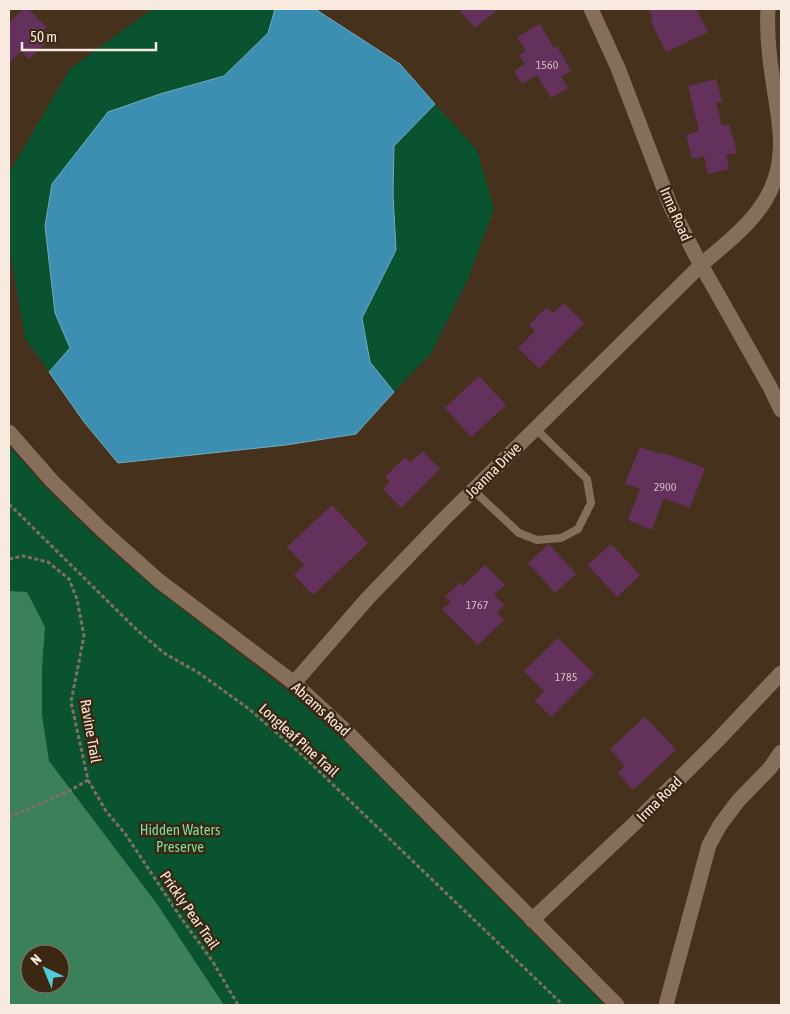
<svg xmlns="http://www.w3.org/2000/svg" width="790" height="1014" font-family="'Asap Condensed',sans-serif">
	<rect width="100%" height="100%" fill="#45311c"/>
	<g fill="#095330" fill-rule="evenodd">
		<path d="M152,9H275L268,33L224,76L160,94L55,313L70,348L49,372L25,338L9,246V173L70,69Z"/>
		<path d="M435,104L477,150L494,209L467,281L431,353L394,392L370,362L362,318L396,250L393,194L394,146Z"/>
		<path d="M9,446L45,487L96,537L153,587L288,691L343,740L604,1005H9ZM30,954H60V984H30Z"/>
	</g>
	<path fill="#3c8059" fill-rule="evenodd" d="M9,591L27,592L45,627L42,667V715L49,761L157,904L224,1005H9ZM30,954H60V984H30Z"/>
	<path fill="#3c8fb0" stroke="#74aabe" d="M275,9H315L400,64L435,104L394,146L393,194L396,250L362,318L370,362L394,392L356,434L286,445L118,463L84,422L49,372L70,348L55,313L45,226L52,184L108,112L160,94L224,76L268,33Z"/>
	<g fill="#63315c">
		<path d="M23,9H28L47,27L40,34L47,42L29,59L21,51L9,63V23Z"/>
		<path d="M458,9H498L475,28Z"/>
		<path d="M648,9H696L708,32L666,52L650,20L653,19Z"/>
		<path d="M540,24L554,48L557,46L571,71L561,77L568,88L551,98L537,75L522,84L514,71L525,64L519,55L526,51L517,37Z"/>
		<path d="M716,79L722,102L716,103L722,126L729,124L737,153L726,155L729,169L708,174L704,156L692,159L686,135L699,131L688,86Z"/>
		<path d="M564,303L584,323L539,369L518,348L535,331L529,325L547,307L553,313Z"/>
		<path d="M479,376L506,405L471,437L445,408Z"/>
		<path d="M640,447L660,454L661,452L705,468L690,508L664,498L652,530L628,520L640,489L625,484Z"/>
		<path d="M423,451L440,469L401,508L383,489L390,482L385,477L405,457L410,463Z"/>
		<path d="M332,505L368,543L313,595L294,575L304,565L287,547Z"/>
		<path d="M549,544L576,574L555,593L528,563Z"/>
		<path d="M611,544L640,575L617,597L588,565Z"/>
		<path d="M485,565L505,585L494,595L504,605L497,613L504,620L478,645L442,609L451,602L445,597L459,583L463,586Z"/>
		<path d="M558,638L594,674L551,717L535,701L544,691L524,671Z"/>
		<path d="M645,717L676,750L633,790L618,773L625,766L610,749Z"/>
	</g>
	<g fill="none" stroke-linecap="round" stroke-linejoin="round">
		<g stroke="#82705f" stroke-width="3" stroke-dasharray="4 2.5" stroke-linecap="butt">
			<path d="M9,504L138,631L164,653L199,673L249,709L302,755L563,1005"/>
			<path d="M9,559L23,556L48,562L69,579L77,599L84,636L71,702L88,780L69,791L9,817"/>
			<path d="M88,780L106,811L126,835L181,918L213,962L238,1005"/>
		</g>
		<path stroke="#866f58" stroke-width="8" d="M473,490L519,533L537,540L561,538L578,529L591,503L587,479L535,428"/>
		<g stroke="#866f58" stroke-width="15">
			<path d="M591,9L618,68L671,207L695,254L770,387L781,410"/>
			<path d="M294,683L367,599L444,519L701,265C720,248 741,233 757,212C770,196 779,174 780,153C782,138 779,123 777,107C772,75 766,42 768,9"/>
			<path d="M532,920L635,823L717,741L781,673"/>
			<path d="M666,1005L709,845L720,825L738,801L770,768L781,752"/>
		</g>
		<path stroke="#866f58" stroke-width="15" d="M9,432L52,481L102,530L158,580L294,683L349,734L617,1005"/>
	</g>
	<g text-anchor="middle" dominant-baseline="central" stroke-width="5" stroke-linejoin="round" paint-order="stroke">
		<g font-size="12" fill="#d3bcbe">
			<text x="547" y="65">1560</text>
			<text x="665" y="487">2900</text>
			<text x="477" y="605">1767</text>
			<text x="566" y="677">1785</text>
		</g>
		<g font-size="15" fill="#f8eade" stroke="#3b2712">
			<text transform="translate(676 214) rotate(66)">Irma Road</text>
			<text transform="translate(493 470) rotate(-45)">Joanna Drive</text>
			<text transform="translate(321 709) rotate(42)">Abrams Road</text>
			<text transform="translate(91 731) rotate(80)">Ravine Trail</text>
			<text transform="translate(299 740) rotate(42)">Longleaf Pine Trail</text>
			<text transform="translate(659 799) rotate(-45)">Irma Road</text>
			<text transform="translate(190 910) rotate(55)">Prickly Pear Trail</text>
		</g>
		<g font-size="15" fill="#79daa0" stroke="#3b2712">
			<text x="180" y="829">Hidden Waters<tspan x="180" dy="17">Preserve</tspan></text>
		</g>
	</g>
	<rect width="790" height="1014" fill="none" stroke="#f8eade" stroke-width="20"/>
	<g transform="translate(45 969) rotate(316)"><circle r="24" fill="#3b2712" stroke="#877564"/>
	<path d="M0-4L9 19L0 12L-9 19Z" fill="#52cbd8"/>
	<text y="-8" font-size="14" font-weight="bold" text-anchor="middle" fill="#f8eade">N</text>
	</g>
	<path d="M22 42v8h134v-8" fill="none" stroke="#f8eade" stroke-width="2.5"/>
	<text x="30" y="42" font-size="15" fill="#f8eade" stroke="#3b2712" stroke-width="4" paint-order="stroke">50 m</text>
</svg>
